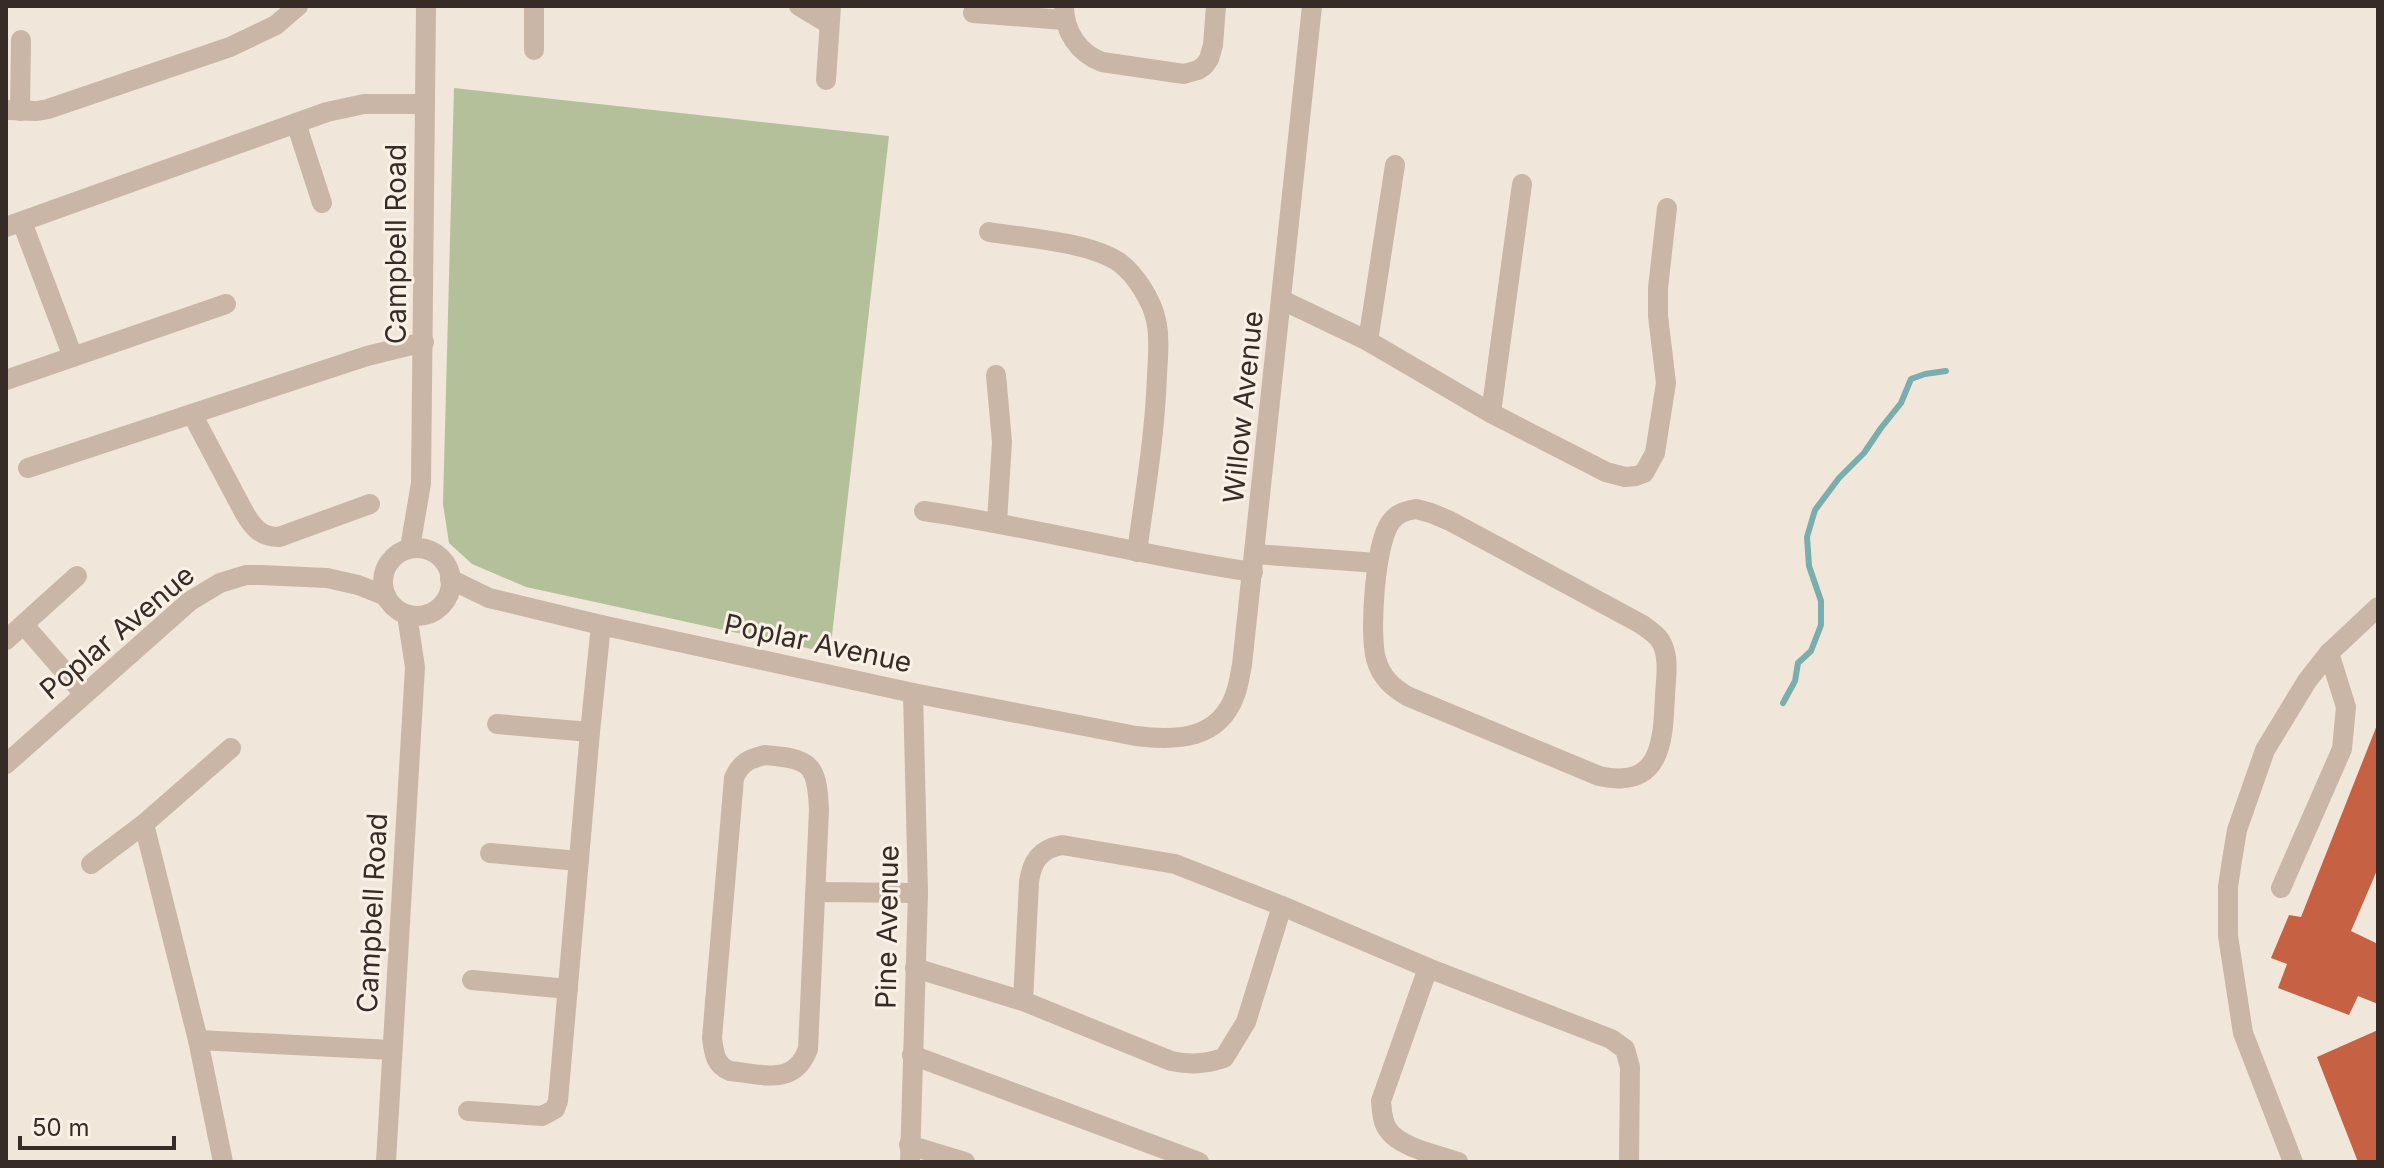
<svg xmlns="http://www.w3.org/2000/svg" width="2384" height="1168" font-family="Inter,sans-serif">
	<rect width="100%" height="100%" fill="#f1e6da"/>
	<path fill="#b4c09a" d="M454,88L889,136L830,653L526,587L472,564L449,543L443,504Z"/>
	<g fill="none" stroke-linecap="round" stroke-linejoin="round">
		<path stroke="#79adae" stroke-width="6" d="M1783,703L1795,681L1798,663L1811,651L1821,625V601L1809,566L1807,537L1815,510L1839,478L1864,453L1881,428L1901,403L1911,379L1925,374L1946,371"/>
	</g>
	<g fill="#c66144">
		<path d="M2377,725L2378,868L2351,931L2378,944V1004L2358,996L2349,1015L2278,988L2287,964L2271,958L2289,915L2301,917Z"/>
		<path d="M2378,1030V1162H2358L2317,1057Z"/>
	</g>
	<g fill="none" stroke-linecap="round" stroke-linejoin="round">
		<g stroke="#c9b6a6" stroke-width="20">
			<path d="M799,6L829,24"/>
			<path d="M1064,6C1064,31 1078,53 1102,62L1177,73L1184,74L1198,70L1204,66L1209,59L1213,45L1216,6"/>
			<path d="M973,13L1064,20"/>
			<path d="M534,50V6"/>
			<path d="M826,80L831,6"/>
			<path d="M6,110L37,111L48,109L230,47L276,25L298,6"/>
			<path d="M20,111L21,40"/>
			<path d="M296,123L322,203"/>
			<path d="M22,222L73,357"/>
			<path d="M6,227L327,112L364,104H425"/>
			<path d="M989,232C1026,238 1090,242 1120,263C1136,275 1152,301 1156,320C1160,337 1158,357 1157,375C1155,434 1145,493 1137,552"/>
			<path d="M1282,300L1368,341L1491,413L1606,472L1625,477L1636,476L1644,473L1655,453L1666,383L1658,316V288L1667,208"/>
			<path d="M1368,341L1395,165"/>
			<path d="M996,375L1002,442L997,522"/>
			<path d="M6,380L226,304"/>
			<path d="M1491,413L1522,184"/>
			<path d="M192,414L244,512C253,527 260,537 279,537L370,504"/>
			<path d="M28,468L367,356L424,342"/>
			<path d="M1416,509L1431,513L1450,521L1641,624C1648,629 1655,633 1660,640C1670,655 1666,678 1665,695C1663,741 1662,790 1599,776L1407,696C1392,687 1381,677 1376,659C1369,633 1375,545 1390,523C1397,513 1405,511 1416,509Z"/>
			<path d="M924,511C1034,527 1142,556 1253,572"/>
			<path d="M410,548L421,483L426,6"/>
			<circle cx="417" cy="582" r="34"/>
			<path d="M1255,554L1377,563"/>
			<path d="M450,579L489,598L601,625L913,693L1136,736C1176,741 1219,740 1235,695C1239,685 1240,674 1242,665L1312,6"/>
			<path d="M24,625L84,694"/>
			<path d="M6,640L77,576"/>
			<path d="M497,724L590,732"/>
			<path d="M765,755C810,759 817,763 819,810L808,1049C794,1087 762,1074 730,1071C715,1065 714,1053 712,1038L734,778C741,762 749,759 765,755Z"/>
			<path d="M6,764L190,601L220,583L246,575H261L327,578L358,585L386,596"/>
			<path d="M144,824L198,1040L223,1162"/>
			<path d="M490,853L579,861"/>
			<path d="M91,864L144,824L231,748"/>
			<path d="M2281,888L2342,749L2346,707L2329,653"/>
			<path d="M816,892L918,893"/>
			<path d="M915,968L1023,1001L1171,1061C1191,1065 1205,1064 1224,1058L1246,1022L1282,906"/>
			<path d="M1428,968L1381,1101C1382,1111 1382,1123 1389,1131C1401,1148 1439,1155 1458,1162"/>
			<path d="M472,980L568,989"/>
			<path d="M1023,1001L1029,882C1032,861 1040,849 1062,845L1175,864L1282,906L1428,968L1611,1039L1625,1049L1630,1067L1629,1162"/>
			<path d="M198,1040L392,1050"/>
			<path d="M912,1055L1199,1162"/>
			<path d="M468,1111L542,1116L555,1109L558,1101L590,732L601,625"/>
			<path d="M909,1145L965,1162"/>
			<path d="M386,1162L415,667L407,615"/>
			<path d="M910,1162L918,893L913,693"/>
			<path d="M2293,1162L2243,1033L2228,936V887L2232,860L2237,830L2265,750L2307,681L2329,653L2378,607"/>
		</g>
	</g>
	<g text-anchor="middle" dominant-baseline="central" stroke-width="6" stroke-linejoin="round" paint-order="stroke">
		<g font-size="28" fill="#362b27" stroke="#f9f0e6">
			<text transform="translate(396 244) rotate(-90)">Campbell Road</text>
			<text transform="translate(1243 407) rotate(-84)">Willow Avenue</text>
			<text transform="translate(117 632) rotate(-40)">Poplar Avenue</text>
			<text transform="translate(818 643) rotate(12)">Poplar Avenue</text>
			<text transform="translate(372 913) rotate(-87)">Campbell Road</text>
			<text transform="translate(887 927) rotate(-89)">Pine Avenue</text>
		</g>
	</g>
	<rect width="2384" height="1168" fill="none" stroke="#362b27" stroke-width="16"/>
	<path d="M20 1136v12h154v-12" fill="none" stroke="#362b27" stroke-width="4"/>
	<text x="32" y="1136" font-size="24" fill="#362b27" stroke="#f9f0e6" stroke-width="6" paint-order="stroke">50 m</text>
</svg>
